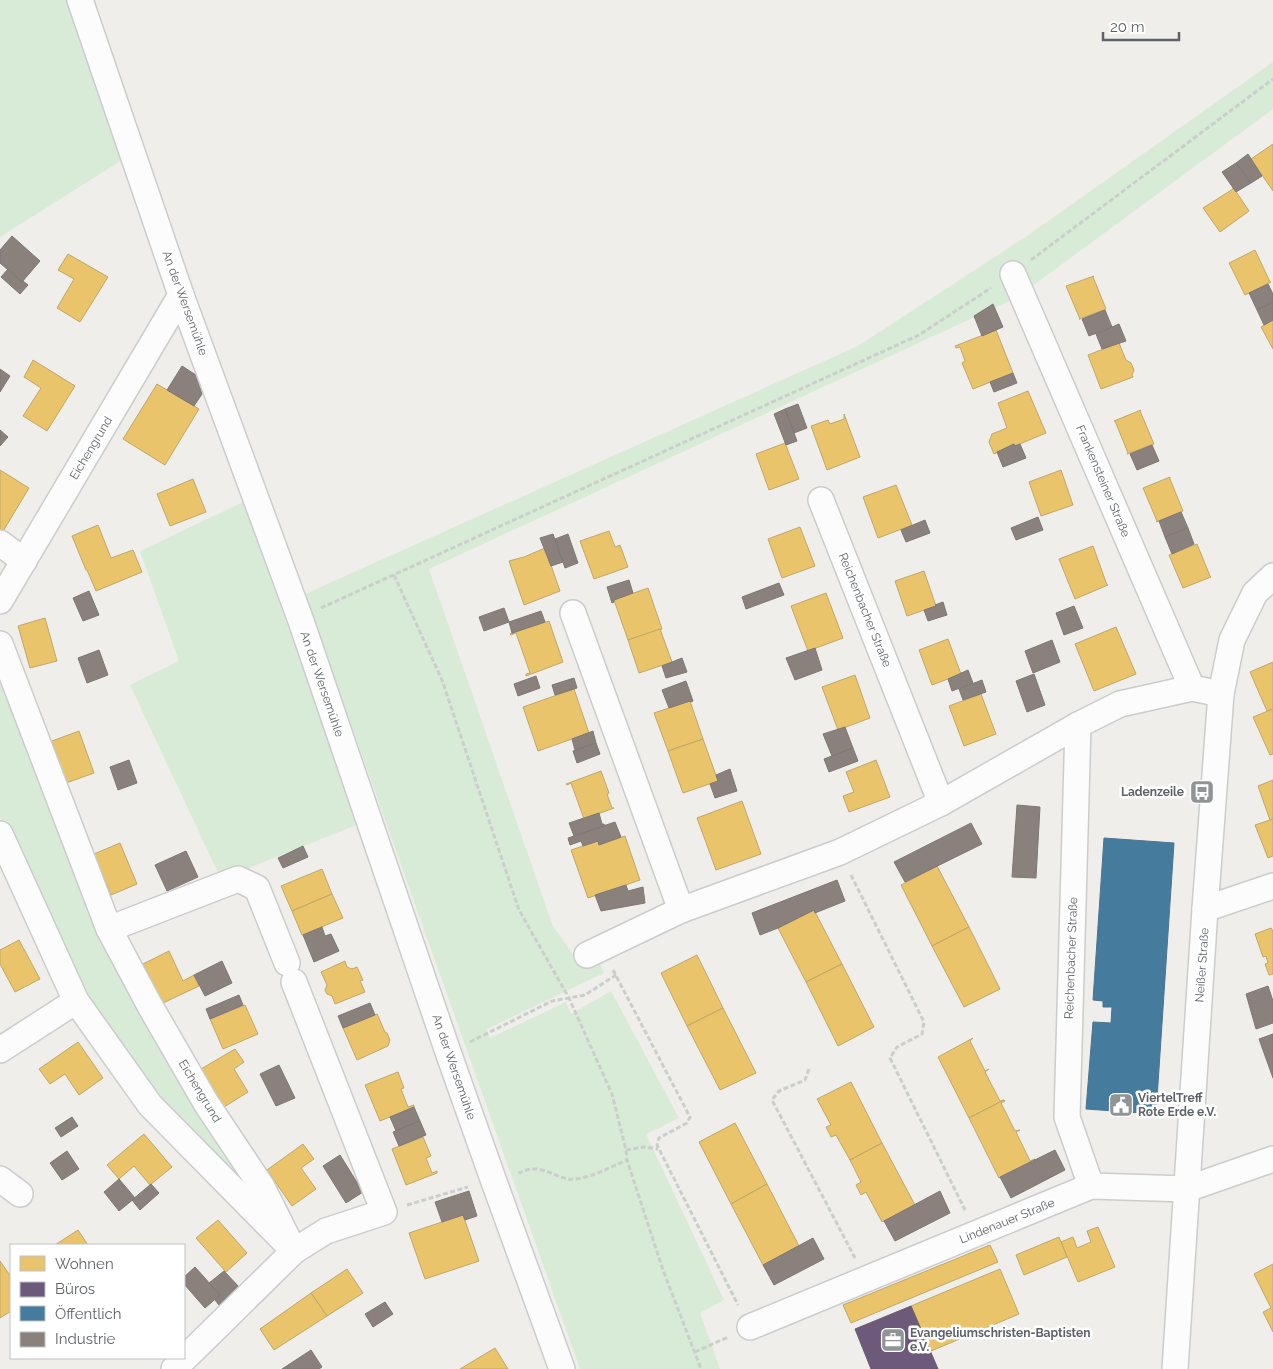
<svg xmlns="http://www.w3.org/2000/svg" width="1273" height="1369" font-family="Raleway,sans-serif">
	<rect width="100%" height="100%" fill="#efeeea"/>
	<g fill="#d8ebd6">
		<path d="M0,0H67L122,160L0,237Z"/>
		<path d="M1273,62V109L1016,298L429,569L552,924L582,968L600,963L604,973L487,1029L490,1038L566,1002L571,1014L611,991L679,1118L646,1134L724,1300L700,1313L720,1369H580L305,594L858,346L1027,236Z"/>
		<path d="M243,502L359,824L221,879L130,685L179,661L140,551Z"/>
		<path d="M0,661L57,809L258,1202L148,1088L75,976L45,919L0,817Z"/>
	</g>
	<g fill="#e9c46a" stroke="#c0a769">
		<path d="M1273,144V191L1251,159Z"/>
		<path d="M1233,187L1249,211L1220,232L1203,208L1233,189Z"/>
		<path d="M1255,250L1270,282H1271L1245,295L1229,263Z"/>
		<path d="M68,254L108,277L80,322L57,308L74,279L58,270Z"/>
		<path d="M1094,276L1093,277L1106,309L1079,319H1080L1066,286Z"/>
		<path d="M1273,320V349L1261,327Z"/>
		<path d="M996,330L1013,373L973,389L962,363L965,361L960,347L956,348L955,346Z"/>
		<path d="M1119,343L1126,360L1131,363L1134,370L1132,375L1133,377L1101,389L1088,355Z"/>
		<path d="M33,360L75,386L47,431L23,416L41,388L24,377Z"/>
		<path d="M157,384L199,409L165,465L123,439Z"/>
		<path d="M1028,391L1046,433L1015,446L1014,444L994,454L989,442L992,434L1007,428L998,403Z"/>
		<path d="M1141,410L1140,411L1154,444L1127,454L1128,453L1115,421H1114Z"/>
		<path d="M844,414L860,457L827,470L811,426L828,420L830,424L844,419Z"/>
		<path d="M785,443L799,479L769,490L756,454Z"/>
		<path d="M0,470L29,488L2,533L0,532Z"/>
		<path d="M1061,470L1073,505L1041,516L1029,482Z"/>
		<path d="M1170,477V479L1183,511L1156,522L1157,521L1143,488Z"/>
		<path d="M193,479L206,512L170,526L157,494Z"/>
		<path d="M896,485L912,525L878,538L863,497Z"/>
		<path d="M98,525L111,558L133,550L142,572L96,591L87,570H86L72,536Z"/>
		<path d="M800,527L815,566L782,578L768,539Z"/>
		<path d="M609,531L615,547L620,545L628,567L594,579L580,541Z"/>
		<path d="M1197,544L1210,576L1211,577L1183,588L1169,555Z"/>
		<path d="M1093,546L1107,585H1108L1075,599L1059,559Z"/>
		<path d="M545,548L560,591L524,605L509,561L524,557Z"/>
		<path d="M924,571L936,606L907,616L895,581Z"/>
		<path d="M648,588L662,629L628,640L614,600Z"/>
		<path d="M826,593L843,638L808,651L791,606Z"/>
		<path d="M45,618L57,661L30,668L18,626Z"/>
		<path d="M549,621L563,662L526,676V674L530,673L516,633L511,635L510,634Z"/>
		<path d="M1116,627L1136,674L1094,691L1075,644Z"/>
		<path d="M660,629L672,662L639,673L628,640Z"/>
		<path d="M948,639L961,674L932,685L919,650Z"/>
		<path d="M1273,662V709L1267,711L1250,672Z"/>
		<path d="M855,675L870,718L838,730L822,687Z"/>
		<path d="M574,689L589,733L538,751L523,707Z"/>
		<path d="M981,694L996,734L964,746L949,706Z"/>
		<path d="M690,701L703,739L668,751L654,713Z"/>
		<path d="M1273,709V754L1270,755L1253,717Z"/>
		<path d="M79,731L94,773L66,783L52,741Z"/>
		<path d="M703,739L718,781L683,793L668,751Z"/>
		<path d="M876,760L890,797L849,812L843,796L854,792L846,772Z"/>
		<path d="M601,771L609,793L607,794L612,808H614L584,819L571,783L567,785L566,784Z"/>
		<path d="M1273,780V819L1270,820L1258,786Z"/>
		<path d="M742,801L761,854L716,870L697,818Z"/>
		<path d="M1273,819V856L1268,858L1255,825Z"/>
		<path d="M625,836L640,880L588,898L571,850L598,841L599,845Z"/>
		<path d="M120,843L137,884L111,895L94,854Z"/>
		<path d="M937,866L969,927L932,946L901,885Z"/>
		<path d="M322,869L332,894L292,911L281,886Z"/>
		<path d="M332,894L343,918L302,935L292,911Z"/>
		<path d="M814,910L842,964L806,982L778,928Z"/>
		<path d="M969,927L1000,989L964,1007L932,946Z"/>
		<path d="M1271,928L1273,931V974L1269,975L1265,964L1268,963L1266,956L1263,957L1255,934Z"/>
		<path d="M19,940L40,979L15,992L0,964V950Z"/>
		<path d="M169,951L183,981L194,975L199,986L163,1003L143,964Z"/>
		<path d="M697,955L723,1008L687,1026L661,973Z"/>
		<path d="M345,961L347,967L352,969L357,967L363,980L360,981L365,992L335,1004L332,996L327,994L325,990L327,985L321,972Z"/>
		<path d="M842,964L874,1027L838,1046L806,982Z"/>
		<path d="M245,1005L258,1034L223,1049L210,1019Z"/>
		<path d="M723,1008L756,1073L720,1090L687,1026Z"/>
		<path d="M377,1014L385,1032L387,1033L390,1040L388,1046L357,1060L343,1028Z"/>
		<path d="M973,1038L970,1041L985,1071L989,1069L985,1072L1000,1101L1004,1100L969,1118L938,1057Z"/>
		<path d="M78,1042L103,1078L79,1095L65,1074L50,1084L39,1069Z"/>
		<path d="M235,1049L244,1062L234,1069L248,1092L224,1107L201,1069Z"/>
		<path d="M398,1072L404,1088L401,1089L408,1107L414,1105V1107L380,1121L365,1085Z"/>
		<path d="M851,1082L882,1143L850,1160L836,1135L831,1137L826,1127L831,1125L817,1099Z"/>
		<path d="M1004,1100L1005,1101L1001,1103L1015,1131L1020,1130L1016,1132L1030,1161L1035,1159L999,1178L969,1118Z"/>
		<path d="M735,1123L767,1184L731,1204L699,1142Z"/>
		<path d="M144,1134L172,1167L150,1185L134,1166L119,1179L107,1165Z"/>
		<path d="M423,1137L431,1156L426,1158L432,1173L437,1171V1173L406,1185L392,1149Z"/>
		<path d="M882,1143L915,1205L882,1222L866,1192L861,1195L856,1185L861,1182L850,1160Z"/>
		<path d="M303,1144L314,1159L301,1168L316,1189L292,1206L267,1170Z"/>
		<path d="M767,1184L799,1246L763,1265L731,1204Z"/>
		<path d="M463,1215L479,1261L425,1279L409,1233Z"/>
		<path d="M218,1220L247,1253L226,1272L196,1238Z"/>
		<path d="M1098,1227L1115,1267L1078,1282L1061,1242L1073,1237L1077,1248L1091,1242L1087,1231Z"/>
		<path d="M78,1230L88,1245H55Z"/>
		<path d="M1059,1237L1067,1257L1024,1275L1016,1255Z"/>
		<path d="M990,1245L998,1262L851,1323L843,1305Z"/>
		<path d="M0,1261L11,1277V1311L0,1318Z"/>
		<path d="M1273,1264V1332L1263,1312L1271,1308L1254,1274Z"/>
		<path d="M347,1269L363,1293L327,1316L311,1293Z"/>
		<path d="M1000,1269L1019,1314L931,1351L911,1306Z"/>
		<path d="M311,1293L327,1316L274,1350L260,1329Z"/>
		<path d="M495,1348L508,1369H460Z"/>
	</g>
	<path fill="#6d597a" stroke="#695c75" d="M911,1306L938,1369H871L855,1329Z"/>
	<path fill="#457b9d" stroke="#4d748d" d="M1104,838L1174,843L1156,1114L1086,1109L1093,1022L1111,1023L1112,1007H1103V1001L1093,1000Z"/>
	<g fill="#8a817c" stroke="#7d7876">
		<path d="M1248,154L1262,176L1251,183L1236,163Z"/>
		<path d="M1236,163L1251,183L1236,192L1222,172Z"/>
		<path d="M12,236L40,261L22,282L0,263V250Z"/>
		<path d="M8,269L22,282L23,281L28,285L20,294L1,277Z"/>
		<path d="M1268,284L1273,294V302L1257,310L1249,293Z"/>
		<path d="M1273,302V320L1264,325L1257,310Z"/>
		<path d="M993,304L1003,327L982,336L974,316Z"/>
		<path d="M1105,310L1112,327L1089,336L1082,319Z"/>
		<path d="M1119,324L1126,341L1102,349L1096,334Z"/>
		<path d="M182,366L196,375L202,394L194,406L167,390Z"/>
		<path d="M0,369L10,376L0,392Z"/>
		<path d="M1013,373L1017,383L994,392L990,382Z"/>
		<path d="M798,404L807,428L794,433L785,409Z"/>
		<path d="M785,409L797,441L786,445L774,414Z"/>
		<path d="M0,430L8,437L0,446Z"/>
		<path d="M1014,444L1015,446L1020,444L1026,458L1003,467L997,452Z"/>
		<path d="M1152,445L1159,461L1137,470L1130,454Z"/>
		<path d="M1181,512L1188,528L1165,537L1159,521Z"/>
		<path d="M1038,517L1043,530L1016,540L1011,528Z"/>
		<path d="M925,520L930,533L906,542L901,530Z"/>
		<path d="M1188,528L1194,544L1172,554L1165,537Z"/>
		<path d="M553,534L563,562L551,566L540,538Z"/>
		<path d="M568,534L578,563L565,568L555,539Z"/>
		<path d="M629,580L633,593L614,600V602L612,603L607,587Z"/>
		<path d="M779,583L784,595L746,609L742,597Z"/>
		<path d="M89,591L99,615L83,621L73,598Z"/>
		<path d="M943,602L947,615L928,621L924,610L936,606L935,605Z"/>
		<path d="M1074,606L1083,628L1064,635L1056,613Z"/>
		<path d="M504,608L509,622L484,631L479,617Z"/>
		<path d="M541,611L545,622L512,633L509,622Z"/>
		<path d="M1052,640L1060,662L1033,673L1025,651Z"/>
		<path d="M815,648L822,670L795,680L786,658Z"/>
		<path d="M99,650L108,675L87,683L78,658Z"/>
		<path d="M682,658L687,672L666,678L662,666Z"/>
		<path d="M968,670L973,683L952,691L948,679Z"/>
		<path d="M1034,674L1045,705L1027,712L1016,681Z"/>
		<path d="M536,676L540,688L518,696L514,684Z"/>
		<path d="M574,678L577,688L555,695L552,685Z"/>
		<path d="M982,680L986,692L963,700L959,689Z"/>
		<path d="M686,681L693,701L691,702L690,701L669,708L662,690Z"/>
		<path d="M845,727L853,748L832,756L823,734Z"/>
		<path d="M593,731L596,743L575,750L572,739Z"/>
		<path d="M596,743L600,754L577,763L573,751Z"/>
		<path d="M853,748L858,761L829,772L824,759Z"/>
		<path d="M129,760L137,783L118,790L110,767Z"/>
		<path d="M730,769L737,791L715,798L710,784L718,781L716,775Z"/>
		<path d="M1017,805L1040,807L1036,878L1012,877Z"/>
		<path d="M599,813L602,824H604L605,826L574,836L569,823Z"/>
		<path d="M615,822L621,837L599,845L598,841L583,846L581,841L570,845L568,838Z"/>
		<path d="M971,823L982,844L905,882L894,862Z"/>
		<path d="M303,846L308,857L283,868L278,858Z"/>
		<path d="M186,851L198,877L167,891L155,865Z"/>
		<path d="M837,880L845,901L815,913L814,910L778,928L760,935L752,913Z"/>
		<path d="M626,885L628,891L643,887L645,903L601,911L595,895Z"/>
		<path d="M322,927L325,936L331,934L339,951L314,962L303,935Z"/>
		<path d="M222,961L232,983L205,996L194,975Z"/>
		<path d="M1268,986L1273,1001V1023L1256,1029L1246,994Z"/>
		<path d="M239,995L243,1005L210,1019L206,1009Z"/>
		<path d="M370,1003L375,1015L343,1028L338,1016Z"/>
		<path d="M1273,1034V1078L1259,1039Z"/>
		<path d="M279,1065L295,1098L276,1106L260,1074Z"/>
		<path d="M414,1107L420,1121L396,1131L390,1117Z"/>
		<path d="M72,1117L78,1126L61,1137L55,1128Z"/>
		<path d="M420,1121L426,1135L399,1146L393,1132Z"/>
		<path d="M1055,1150L1065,1170L1011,1198L1000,1177Z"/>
		<path d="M67,1151L79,1169L62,1180L50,1163Z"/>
		<path d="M340,1155L363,1192L346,1203L323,1166Z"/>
		<path d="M119,1179L135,1198L119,1211L104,1192Z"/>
		<path d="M151,1184L159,1193L140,1210L132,1200Z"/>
		<path d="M469,1191L477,1216L465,1220L463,1215L442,1222L435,1202Z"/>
		<path d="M940,1191L950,1213L895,1241L884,1221Z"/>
		<path d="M813,1238L824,1259L774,1285L763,1265Z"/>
		<path d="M195,1267L220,1295L205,1308L184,1284V1277Z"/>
		<path d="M224,1271L240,1288L219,1305L215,1300L220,1295L209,1283Z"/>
		<path d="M385,1302L393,1314L373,1327L365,1314Z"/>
		<path d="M311,1350L322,1367L319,1369H282Z"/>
	</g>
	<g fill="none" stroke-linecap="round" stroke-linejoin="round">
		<defs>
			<g id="minor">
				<path d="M80,0L181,295L301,621L448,1052L493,1179L562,1369"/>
				<path d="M1013,274L1192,688"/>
				<path d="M821,500L941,803"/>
				<path d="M0,543L24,561"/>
				<path d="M0,601L181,295"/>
				<path d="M573,613L681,910"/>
				<path d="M0,644L109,929L150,1006L206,1103L262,1187L294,1251L326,1231L384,1212L294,982"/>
				<path d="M1078,725L1067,1117L1091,1186"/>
				<path d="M0,834L76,1001L150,1105L294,1251L174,1369"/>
				<path d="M1205,909L1273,886"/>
				<path d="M109,929L238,879L257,888L287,963"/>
				<path d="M587,955L681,910L840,852L941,803L1078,725L1120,704L1192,688L1221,694"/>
				<path d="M0,1050L76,1001"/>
				<path d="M0,1179L20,1194"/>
				<path d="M750,1327L1091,1186L1187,1189L1273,1159"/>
				<path d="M1175,1369L1205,909L1221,694L1232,640L1255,593L1273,576"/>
			</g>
		</defs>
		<use href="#minor" stroke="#cbcccc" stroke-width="28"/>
		<g stroke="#cacfcc" stroke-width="3" stroke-dasharray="5 2.5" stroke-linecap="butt">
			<path d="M1031,260L1273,79"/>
			<path d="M394,575L442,680L519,910L569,998L612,1094L626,1150L627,1160"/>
			<path d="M321,608L919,335L991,288"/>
			<path d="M851,875L924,1022L922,1034L897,1047L890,1058L965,1210"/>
			<path d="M613,970L690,1117L687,1123L659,1138L657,1145L738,1305"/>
			<path d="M470,1042L552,1001L585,995L616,975"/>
			<path d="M809,1069L805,1080L779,1091L772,1100L855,1258"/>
			<path d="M626,1150L644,1147L658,1149"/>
			<path d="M518,1173C522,1172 528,1169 533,1169C548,1168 560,1181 575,1179C593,1177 610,1167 627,1160L663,1270L701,1369"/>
			<path d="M407,1205L468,1187"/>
			<path d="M695,1352L728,1337"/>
		</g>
		<use href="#minor" stroke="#fdfcfc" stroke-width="25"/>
	</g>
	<defs>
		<symbol id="bus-square" viewBox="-11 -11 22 22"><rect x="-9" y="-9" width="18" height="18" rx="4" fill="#919496" stroke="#fff"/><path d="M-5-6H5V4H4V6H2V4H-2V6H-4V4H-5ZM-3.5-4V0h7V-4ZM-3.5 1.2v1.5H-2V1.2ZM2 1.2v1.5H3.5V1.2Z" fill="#fff"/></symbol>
		<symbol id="civic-square" viewBox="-11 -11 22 22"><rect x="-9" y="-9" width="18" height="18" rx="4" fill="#919496" stroke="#fff"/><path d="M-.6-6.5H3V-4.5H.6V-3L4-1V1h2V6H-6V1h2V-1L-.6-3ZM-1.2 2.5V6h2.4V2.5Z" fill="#fff"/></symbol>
		<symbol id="office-square" viewBox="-11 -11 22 22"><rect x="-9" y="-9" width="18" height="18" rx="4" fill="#919496" stroke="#fff"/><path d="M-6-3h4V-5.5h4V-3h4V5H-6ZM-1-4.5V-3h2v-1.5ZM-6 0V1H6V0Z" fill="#fff"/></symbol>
	</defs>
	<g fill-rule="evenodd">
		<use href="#bus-square" x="1188" y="778" width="28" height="28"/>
		<use href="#civic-square" x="1107" y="1091" width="28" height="28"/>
		<use href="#office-square" x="879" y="1326" width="28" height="28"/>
	</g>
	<g text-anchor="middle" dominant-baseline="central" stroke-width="5" stroke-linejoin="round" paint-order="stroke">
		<g font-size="12" fill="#5f6368" stroke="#fff">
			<text transform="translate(185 303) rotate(70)">An der Wersemühle</text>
			<text transform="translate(91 448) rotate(-59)">Eichengrund</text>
			<text transform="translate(1103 481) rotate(67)">Frankensteiner Straße</text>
			<text transform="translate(865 610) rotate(68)">Reichenbacher Straße</text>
			<text transform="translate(322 684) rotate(71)">An der Wersemühle</text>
			<text transform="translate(1071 958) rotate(-88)">Reichenbacher Straße</text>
			<text transform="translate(1202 965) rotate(-86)">Neißer Straße</text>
			<text transform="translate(454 1067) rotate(71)">An der Wersemühle</text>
			<text transform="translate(200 1091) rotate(59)">Eichengrund</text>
			<text transform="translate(1007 1221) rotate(-22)">Lindenauer Straße</text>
		</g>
		<g font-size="12" font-weight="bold" fill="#5f6368" stroke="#fff" text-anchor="start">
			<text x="1184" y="792" text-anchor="end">Ladenzeile</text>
			<text x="1138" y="1098">ViertelTreff<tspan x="1138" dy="14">Rote Erde e.V.</tspan></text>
			<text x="910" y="1333">Evangeliumschristen-Baptisten<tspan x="910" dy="14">e.V.</tspan></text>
		</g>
	</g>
	<rect x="10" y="1244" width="175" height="115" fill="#ffffff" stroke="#bfc1c3"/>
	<rect x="20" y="1256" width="25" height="15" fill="#e9c46a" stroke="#bfc1c3"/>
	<text x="55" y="1269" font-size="15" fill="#5f6368">Wohnen</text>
	<rect x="20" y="1282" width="25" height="15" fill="#6d597a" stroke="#bfc1c3"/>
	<text x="55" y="1294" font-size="15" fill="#5f6368">Büros</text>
	<rect x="20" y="1306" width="25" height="15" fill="#457b9d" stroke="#bfc1c3"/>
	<text x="55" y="1319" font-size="15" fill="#5f6368">Öffentlich</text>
	<rect x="20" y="1332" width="25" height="15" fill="#8a817c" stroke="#bfc1c3"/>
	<text x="55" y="1344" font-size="15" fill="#5f6368">Industrie</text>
	<path d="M1103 32v8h76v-8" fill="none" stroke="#5f6368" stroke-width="2.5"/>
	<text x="1110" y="32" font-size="15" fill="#5f6368" stroke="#ffffff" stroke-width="4" paint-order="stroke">20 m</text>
</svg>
